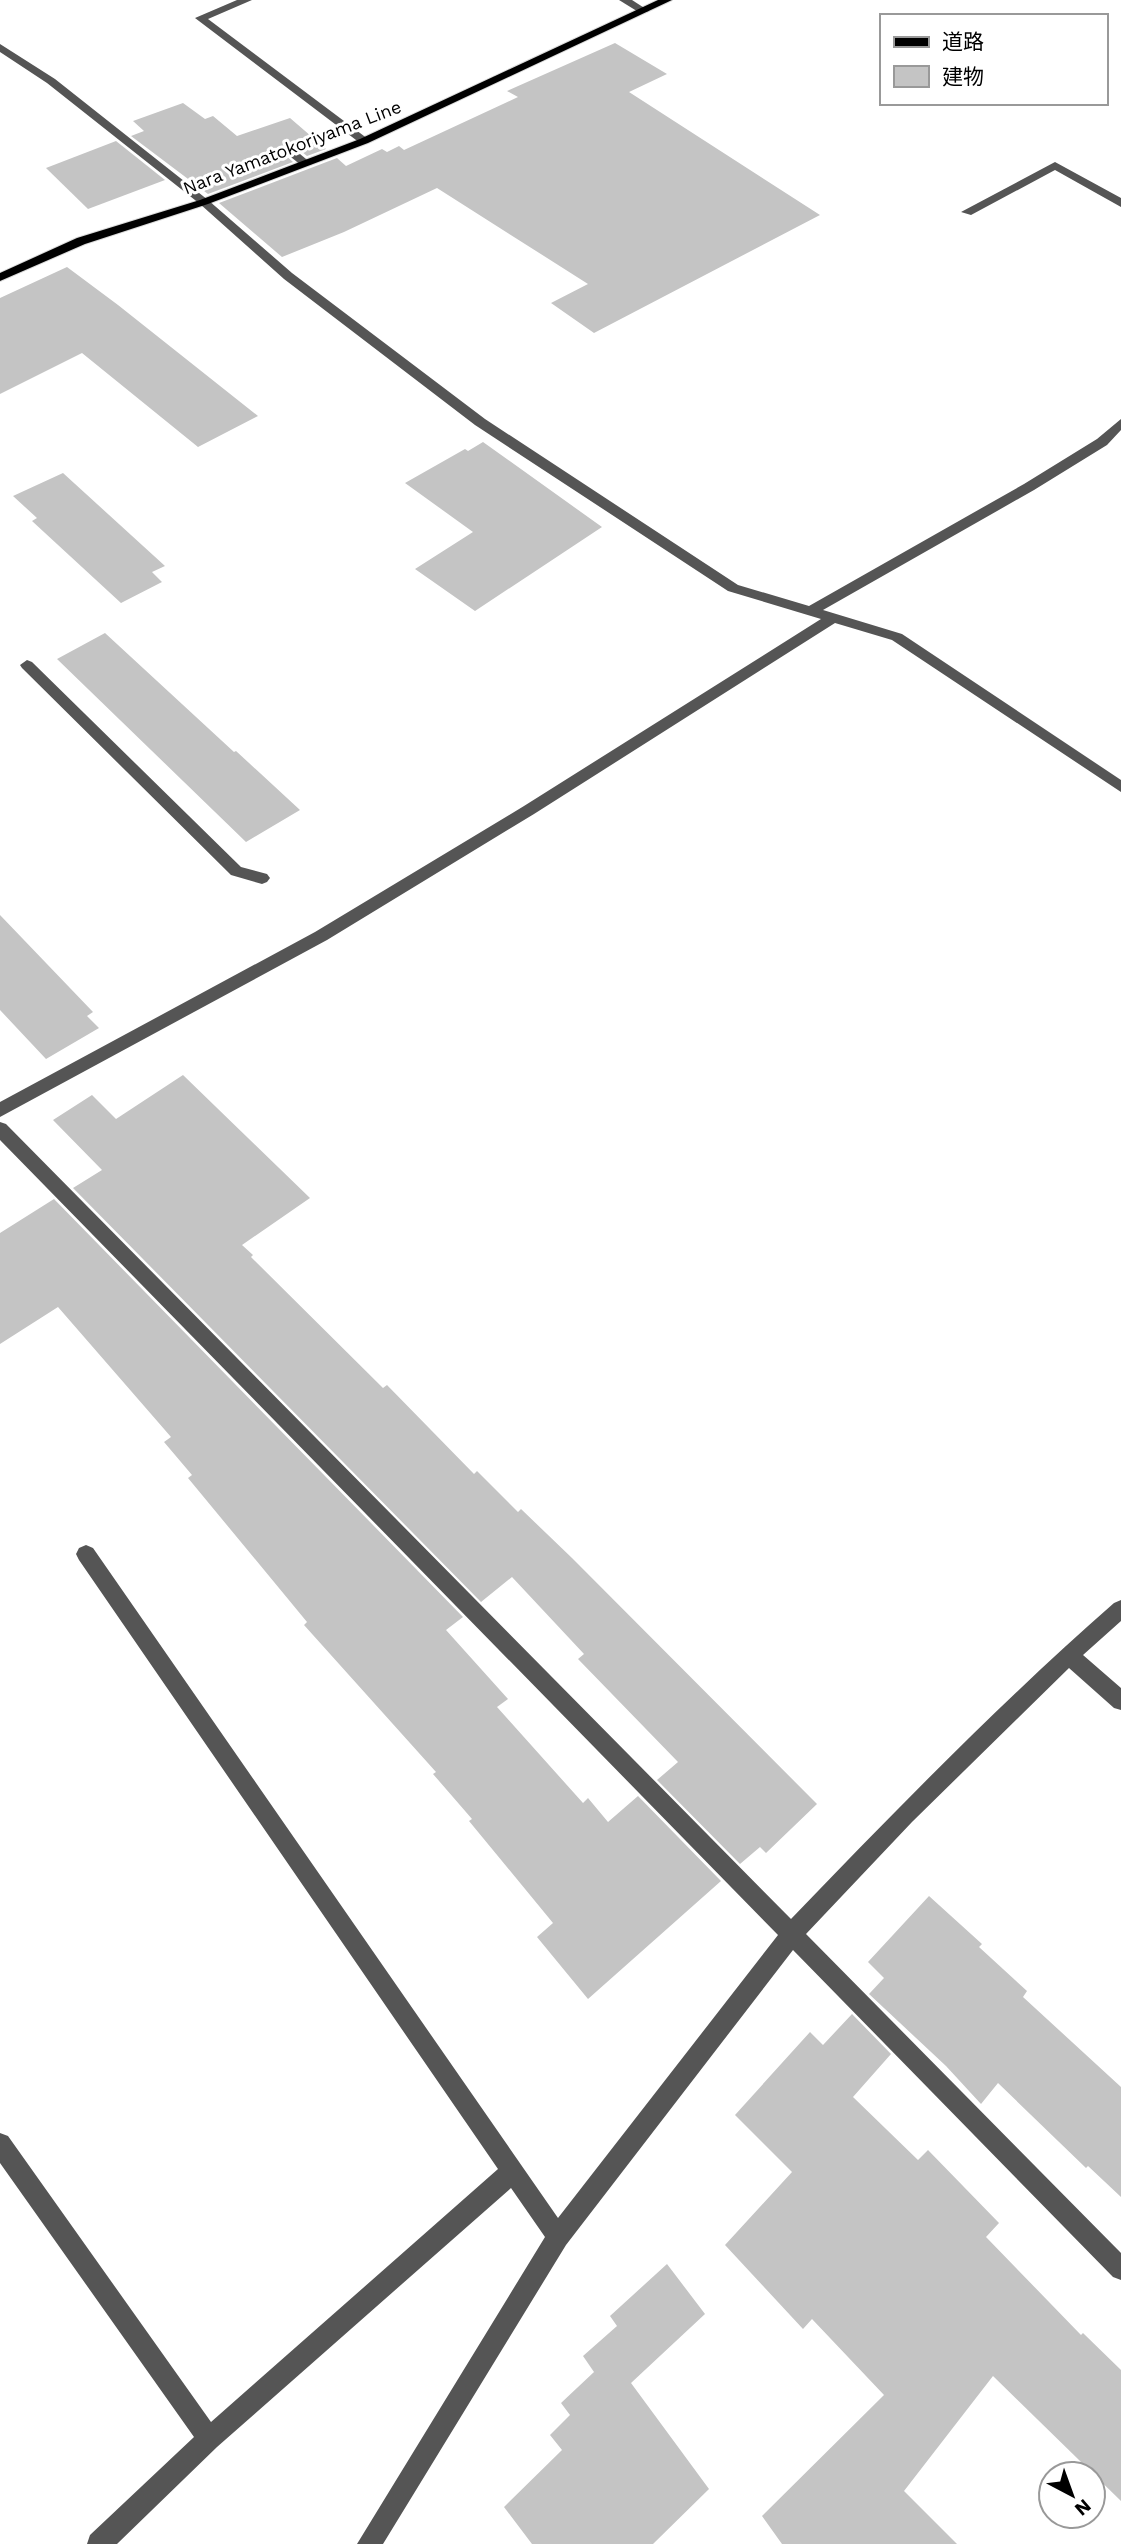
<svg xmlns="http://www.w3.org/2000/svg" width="1121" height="2544" font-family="'Work Sans','Noto Sans JP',sans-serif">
	<rect width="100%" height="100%" fill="#fff"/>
	<g fill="#c4c4c4">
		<path d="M615,43L667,74L629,92L820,215L594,333L551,303L588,284L437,188L344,232L282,257L219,203L337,158L346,166L382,149L387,152L399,146L404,150L518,97L507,91Z"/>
		<path d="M183,103L205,119L213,116L237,136L290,118L326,149L307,156L296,147L286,146L283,153L293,162L208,194L131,136L144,131L133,121Z"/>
		<path d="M116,141L165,180L88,209L46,168Z"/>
		<path d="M67,267L118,305L258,416L198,447L82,353L0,394V298Z"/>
		<path d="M483,442L602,527L475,611L415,569L473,532L405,483L465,449L468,451Z"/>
		<path d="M63,473L165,566L152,572L162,582L121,603L32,521L37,518L13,496Z"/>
		<path d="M105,633L234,752L236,751L300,810L246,842L57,659Z"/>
		<path d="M0,915L93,1012L87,1016L99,1028L46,1059L0,1010Z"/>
		<path d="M183,1075L310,1198L242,1245L253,1255L251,1257L383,1388L387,1385L474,1474L477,1471L518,1512L521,1509L572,1558L817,1804L766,1853L760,1847L740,1864L657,1780L678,1762L578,1659L584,1654L512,1577L481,1602L73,1188L102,1170L53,1120L92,1095L116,1119Z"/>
		<path d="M54,1199L463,1617L446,1630L508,1699L497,1707L583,1803L588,1798L608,1822L638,1796L721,1881L588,1999L537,1937L553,1923L469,1821L472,1819L433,1774L436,1772L304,1625L307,1622L188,1478L192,1475L164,1442L171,1437L58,1307L0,1344V1233Z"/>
		<path d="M929,1896L982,1944L979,1947L1027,1991L1023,1997L1121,2087V2197L1088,2166L1086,2168L998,2083L981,2104L946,2066L869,1994L884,1978L868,1962Z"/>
		<path d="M852,2014L891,2054L853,2097L918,2160L928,2150L999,2223L986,2237L1081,2335L1083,2333L1121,2370V2501L993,2376L904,2491L957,2544H782L762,2516L884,2395L812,2319L803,2329L725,2245L792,2172L735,2115L810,2032L823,2045Z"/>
		<path d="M667,2264L705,2314L631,2383L709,2489L653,2544H532L504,2507L562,2450L550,2435L570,2415L561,2403L594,2372L583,2356L617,2326L610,2316Z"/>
	</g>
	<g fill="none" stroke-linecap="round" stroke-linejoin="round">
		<defs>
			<path id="major" d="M658,0H672L368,143L208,204L85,244L0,281V273L77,238L200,200L360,139Z"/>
		</defs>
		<use href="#major" stroke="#dbdbdb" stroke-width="2"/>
		<g fill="#555" fill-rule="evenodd">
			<path d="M237,0H252L208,19L368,139V143H360L195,18Z"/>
			<path d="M619,0H632L649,11L640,13Z"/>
			<path d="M0,44L55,79L208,200L292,273L485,419L738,585L809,606L1024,484L1097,439L1121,419V430L1107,445L1034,490L823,610L902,634L1121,780V792L892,640L835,623L534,814L327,940L0,1117V1102L315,932L524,806L821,619L728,591L475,425L284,279L200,204L47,83L0,52Z"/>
			<path d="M286,149H294L312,164L302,166L286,153Z"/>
			<path d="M1055,162L1121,198V207L1055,170L971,215L961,212Z"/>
			<path d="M27,660L32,662L241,867L267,874L270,878L267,882L262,884L231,875L22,668L20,665Z"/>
			<path d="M0,1122L6,1124L791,1919C896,1810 1001,1702 1114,1603L1121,1600V1621L1083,1655L1121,1688V1710L1114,1708L1069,1668L912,1822L806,1934L1121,2253V2280L1113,2277L793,1950L566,2245L383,2544H357L545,2237L511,2188L217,2447L117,2544H87L90,2535L194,2437L0,2163V2133L8,2136L211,2422L498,2169L79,1560L76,1554L79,1548L86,1545L93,1548L558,2218L778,1935L0,1140Z"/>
		</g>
		<use href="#major" fill="#000" fill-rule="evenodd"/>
	</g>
	<g text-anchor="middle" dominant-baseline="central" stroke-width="6" stroke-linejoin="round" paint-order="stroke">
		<g font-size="18" fill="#000" stroke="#fff">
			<text transform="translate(292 147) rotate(-21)">Nara Yamatokoriyama Line</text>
		</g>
	</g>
	<rect x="880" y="14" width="228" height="91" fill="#ffffff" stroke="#999999" stroke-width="2"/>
	<rect x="894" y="37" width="35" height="10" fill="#000000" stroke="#999999" stroke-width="2"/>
	<text x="942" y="49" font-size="21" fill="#000000">道路</text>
	<rect x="894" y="66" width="35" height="21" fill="#c4c4c4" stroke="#999999" stroke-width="2"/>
	<text x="942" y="84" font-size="21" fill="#000000">建物</text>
	<g transform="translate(1072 2495) rotate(139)"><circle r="33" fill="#ffffff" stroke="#999999" stroke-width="2"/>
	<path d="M0-5L12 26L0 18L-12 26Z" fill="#000000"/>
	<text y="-10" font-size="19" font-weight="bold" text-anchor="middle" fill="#000000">N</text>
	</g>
</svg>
